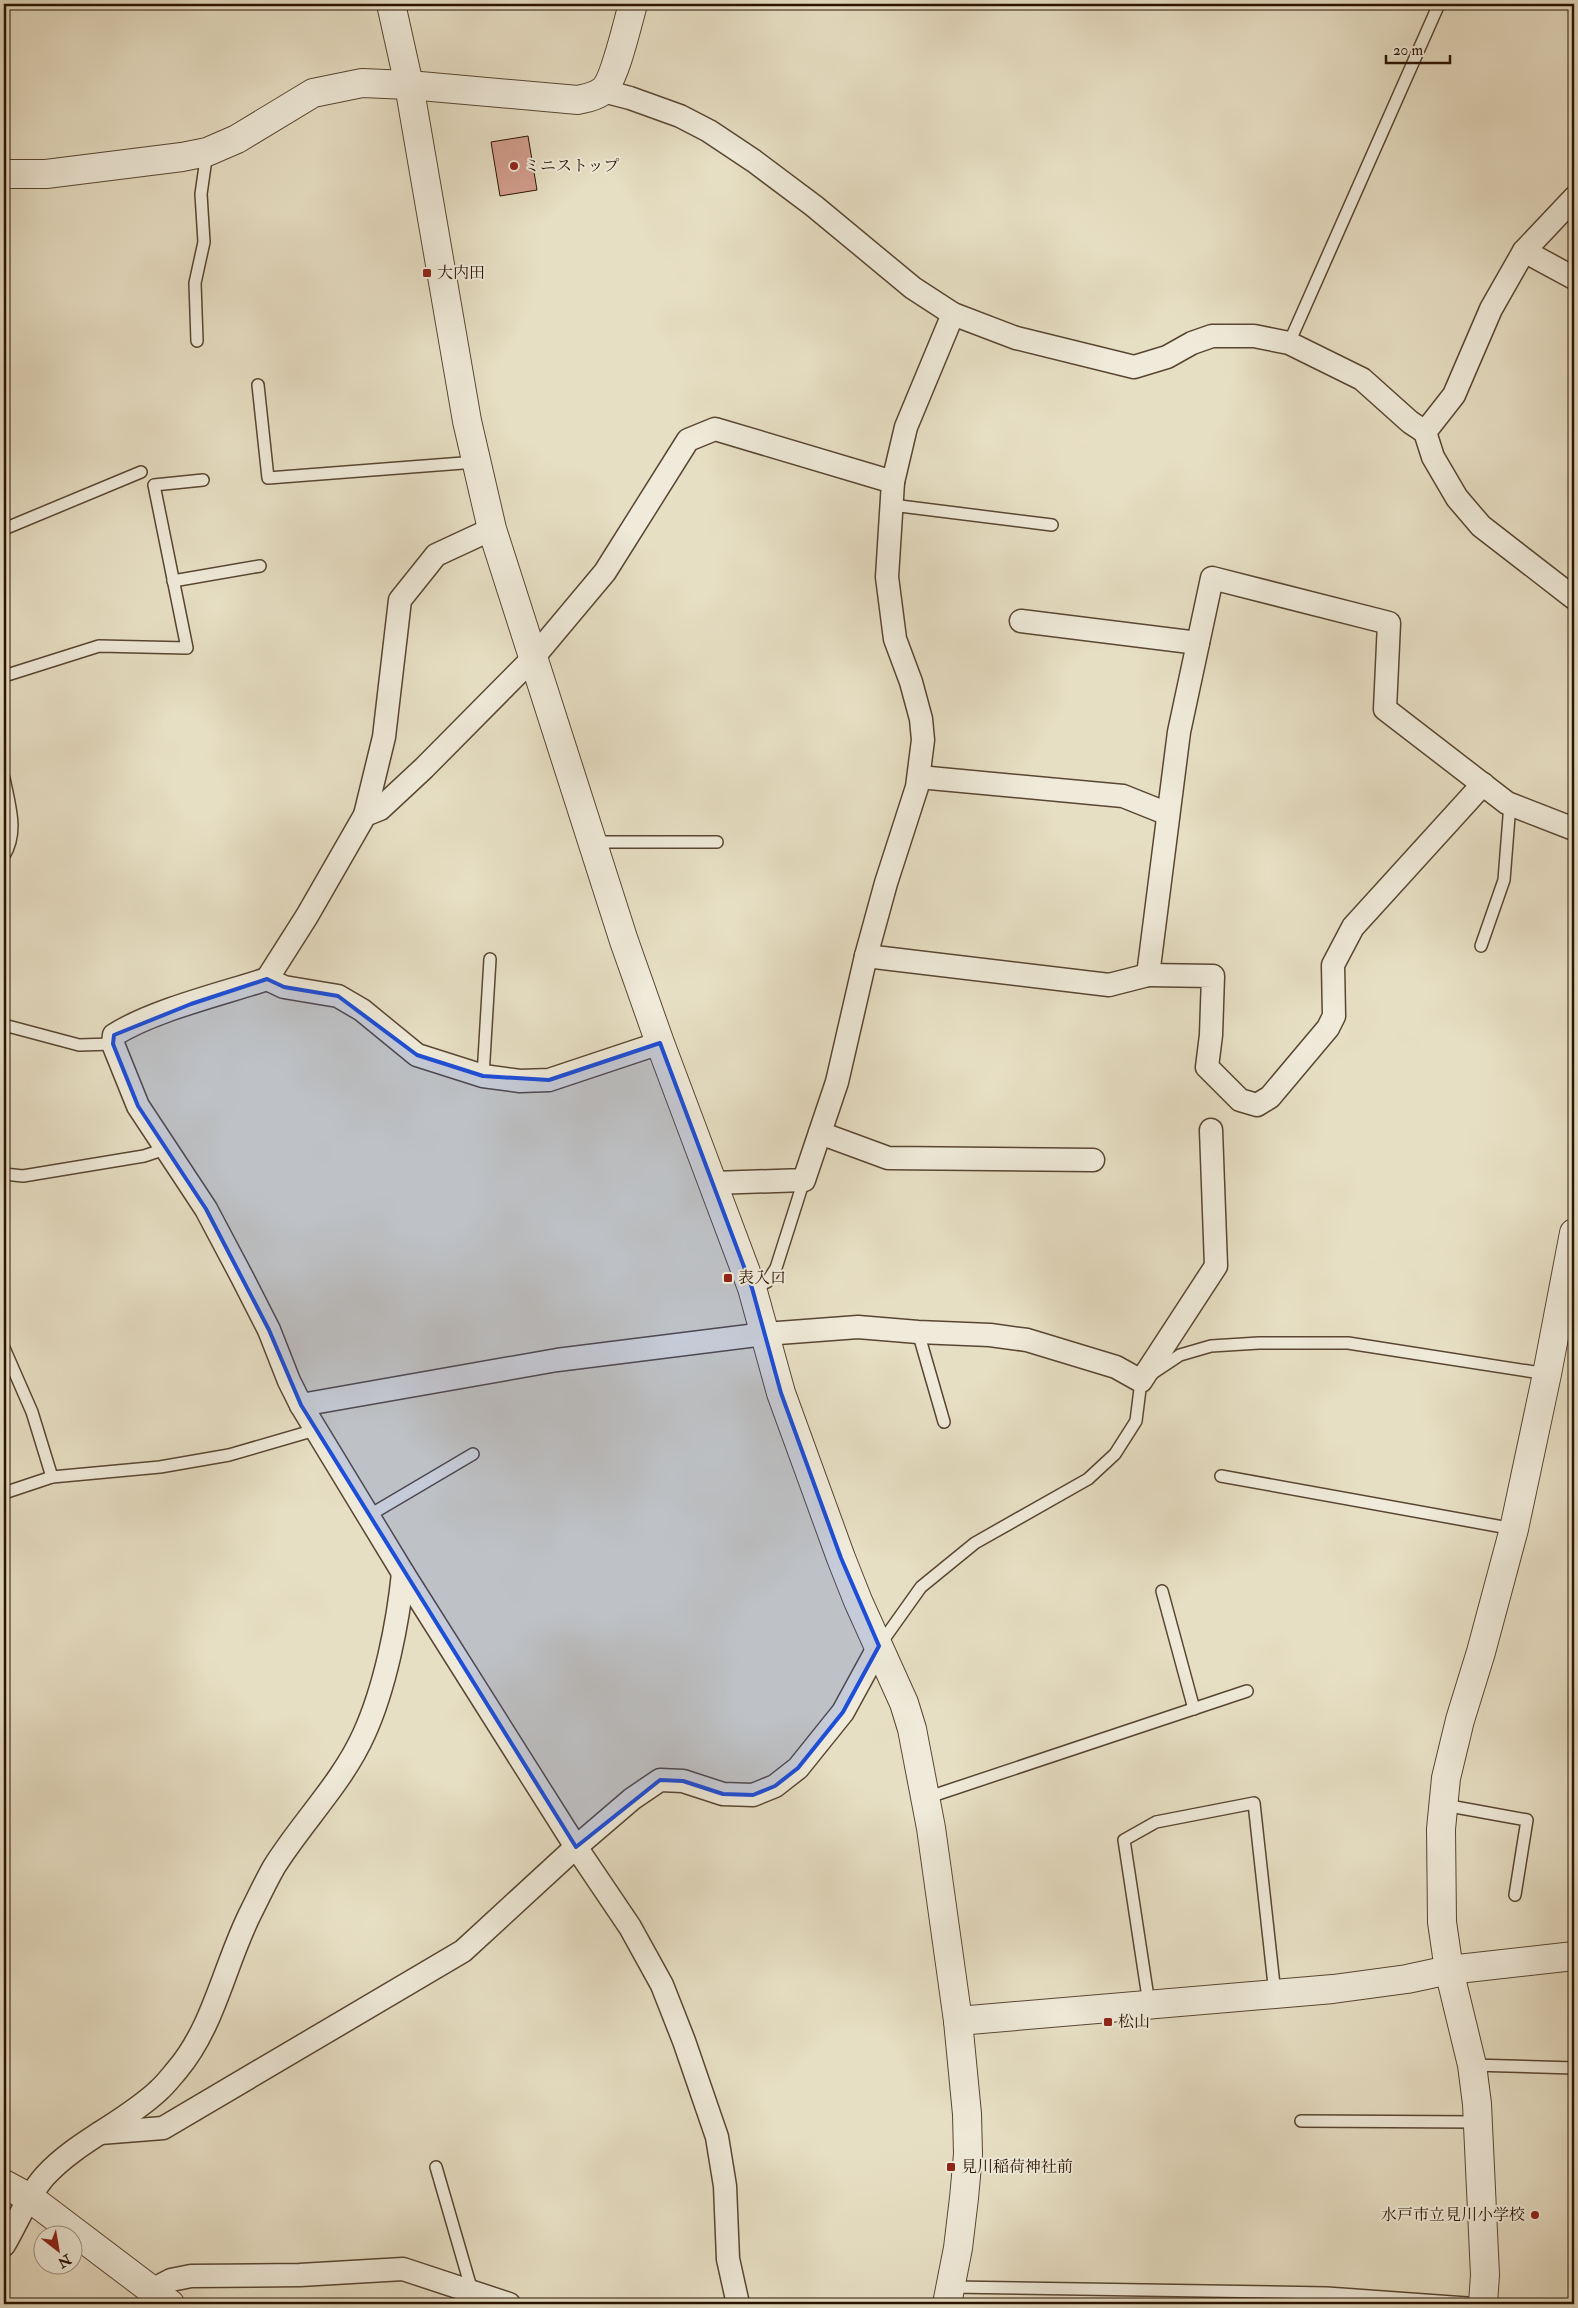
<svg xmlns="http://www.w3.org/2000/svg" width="1578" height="2308" font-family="'IM FELL Double Pica','Noto Serif JP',serif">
	<rect width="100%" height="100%" fill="#e7dfc4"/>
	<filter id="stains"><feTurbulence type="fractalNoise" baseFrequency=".004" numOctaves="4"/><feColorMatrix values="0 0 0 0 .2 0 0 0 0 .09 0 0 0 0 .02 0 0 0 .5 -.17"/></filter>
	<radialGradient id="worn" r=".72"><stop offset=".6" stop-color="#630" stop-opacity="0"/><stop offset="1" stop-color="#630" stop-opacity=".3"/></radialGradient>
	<path fill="#d39e8e" stroke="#2a1302" d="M528,136L537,190L500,196L491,142Z"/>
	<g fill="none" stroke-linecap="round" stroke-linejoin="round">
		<defs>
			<g id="service">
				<path d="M197,341L195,283L204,242L201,194L207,152"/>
				<path d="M1289,343L1439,4"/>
				<path d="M258,385L268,478L476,462"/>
				<path d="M892,505L1052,525"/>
				<path d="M4,529L141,472"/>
				<path d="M173,581L260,566"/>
				<path d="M4,676L99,646L187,648L154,485L203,480"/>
				<path d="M4,778C9,805 19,831 4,856"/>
				<path d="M593,842H717"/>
				<path d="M1481,946L1504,880L1510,804"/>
				<path d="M4,1025L79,1045L113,1044"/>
				<path d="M483,1076L490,959"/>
				<path d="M4,1174L23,1176L144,1156L165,1149"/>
				<path d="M752,1288L767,1282L776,1268L804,1180"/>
				<path d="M918,1332L944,1422"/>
				<path d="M4,1348L32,1412L52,1477"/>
				<path d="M1221,1476L1514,1529"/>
				<path d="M4,1493L52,1477L160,1467L229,1455L315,1430"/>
				<path d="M368,1516L473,1454"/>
				<path d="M1162,1591L1194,1709"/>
				<path d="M879,1646L921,1587L975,1543L1088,1479L1115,1454L1136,1421L1141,1381L1180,1355L1211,1346L1259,1343H1348L1547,1374"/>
				<path d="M926,1798L1247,1691"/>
				<path d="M1444,1805L1527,1820L1515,1895"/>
				<path d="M1149,2004L1124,1840L1156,1822L1254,1803L1275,1994"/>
				<path d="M1472,2065L1574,2068"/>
				<path d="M1301,2121L1478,2122"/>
				<path d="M436,2167L472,2291"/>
				<path d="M951,2287L1327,2293L1481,2304"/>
			</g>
			<g id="minor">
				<path d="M603,91L630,98L680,116L709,131L754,161L814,206L913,288L953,314L1016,338L1134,367L1167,357L1192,343L1212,336H1254L1289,343L1362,379L1410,422L1425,432L1433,457L1457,498L1481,526L1574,598"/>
				<path d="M1524,251L1574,278"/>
				<path d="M1425,432L1454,395L1491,309L1524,251L1574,198"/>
				<path d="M1021,621L1198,643"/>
				<path d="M919,777L1123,796L1168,814"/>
				<path d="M365,815L384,737L400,600L436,555L492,529"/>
				<path d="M866,956L1109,985L1148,975L1179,732L1212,578L1389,623L1385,709L1507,803L1574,829"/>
				<path d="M1148,975L1213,976L1211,1035L1207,1067L1240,1100L1257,1105L1270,1097L1328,1028L1334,1016L1333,965L1353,927L1483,784"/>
				<path d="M267,979L284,987L338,996L362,1010L417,1055L483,1076L520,1081L549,1080L660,1043"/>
				<path d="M820,1133L888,1158L1093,1160"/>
				<path d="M713,1183L804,1180L837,1082L866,956L886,883L917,787L923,740L921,719L911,682L895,639L887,577L893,482L906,427L953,314"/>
				<path d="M301,1405L557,1360L765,1334L858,1327L918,1332L990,1335L1027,1340L1116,1367L1141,1381L1216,1266L1211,1130"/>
				<path d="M100,2133L163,2128L463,1951L576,1847L632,1799L660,1780L683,1781L723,1794L753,1795L775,1786L798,1768L843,1712L879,1646"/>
				<path d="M4,2245C17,2223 28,2195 45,2176C77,2141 124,2123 158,2091C165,2085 171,2077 177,2070C215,2025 225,1962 252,1910C259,1896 266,1881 274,1867C302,1822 342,1783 364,1734C385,1688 398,1623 403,1573"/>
				<path d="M152,2290L171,2280L191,2276L300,2275L403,2269L509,2304"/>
				<path d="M738,2304L728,2259L725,2186L717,2137L684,2041L662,1985L630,1927L576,1847L403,1573L301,1405L289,1381L269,1330L242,1277L206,1209L138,1106L113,1044L114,1035C154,1010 221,994 267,979L307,916L365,815L380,809L424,768L533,658L605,572L688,440L715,429L893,482"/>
			</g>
			<g id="tertiary">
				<path d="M391,4L409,85L467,421L492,529L624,941L660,1043L752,1288L781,1393L841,1558L858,1601L904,1703L912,1729L931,1828L958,2021L967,2114L968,2154L964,2198L958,2248L947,2304"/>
				<path d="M4,174H46L182,157L207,152L237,139L313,93L362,83L409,85L578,100C586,98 594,97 601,92C614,84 628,21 633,4"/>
				<path d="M958,2021L1333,1989L1407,1979L1449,1970L1574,1956"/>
				<path d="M4,2184L30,2198L170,2304"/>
				<path d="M1483,2304L1485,2275L1477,2104L1472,2065L1449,1970L1442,1922L1441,1829L1446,1778L1460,1720L1481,1652L1514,1529L1547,1374L1574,1233"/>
			</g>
		</defs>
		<use href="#service" stroke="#594632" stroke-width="14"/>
		<use href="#minor" stroke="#594632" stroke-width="25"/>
		<use href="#tertiary" stroke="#594632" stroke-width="30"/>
		<use href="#service" stroke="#efead9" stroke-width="11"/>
		<use href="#minor" stroke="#efead9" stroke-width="22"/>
		<use href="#tertiary" stroke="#efead9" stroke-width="28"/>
	</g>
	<path fill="#1d4ed8" fill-opacity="0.2" stroke="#1d4ed8" stroke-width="4" stroke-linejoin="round" d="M267,979L284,987L338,996L417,1055L483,1076L549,1080L660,1043L752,1288L781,1393L841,1558L879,1646L843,1712L798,1768L775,1786L753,1795L723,1794L683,1781L660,1780L576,1847L301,1405L269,1330L206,1209L138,1106L113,1044L114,1035L191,1004Z"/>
	<g fill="#8f2418" stroke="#efead9" stroke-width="2">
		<circle cx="514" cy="166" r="5"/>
		<rect x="422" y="268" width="10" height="10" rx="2.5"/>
		<rect x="723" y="1273" width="10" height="10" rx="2.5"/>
		<rect x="1103" y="2017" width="10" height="10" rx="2.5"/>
		<rect x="946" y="2162" width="10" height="10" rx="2.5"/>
		<circle cx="1535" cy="2215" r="5"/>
	</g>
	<g text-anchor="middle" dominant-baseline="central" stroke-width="4" stroke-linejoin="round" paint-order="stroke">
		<g font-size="16" fill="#2a1302" stroke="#efead9" text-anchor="start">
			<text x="524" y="166">ミニストップ</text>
			<text x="437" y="273">大内田</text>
			<text x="738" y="1278">表入口</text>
			<text x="1118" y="2022">松山</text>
			<text x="961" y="2167">見川稲荷神社前</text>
			<text x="1525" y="2215" text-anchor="end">水戸市立見川小学校</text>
		</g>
	</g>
	<rect width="1578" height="2308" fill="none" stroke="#e7dfc4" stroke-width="20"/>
	<rect x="5" y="5" width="1568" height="2298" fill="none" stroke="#2a1302" stroke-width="2.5"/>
	<rect x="10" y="10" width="1558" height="2288" fill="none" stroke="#2a1302"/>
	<g transform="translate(58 2250) rotate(149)"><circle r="24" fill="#efead9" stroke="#a09483"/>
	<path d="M0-4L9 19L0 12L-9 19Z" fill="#8f2418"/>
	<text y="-8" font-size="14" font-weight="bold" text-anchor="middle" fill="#2a1302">N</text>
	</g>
	<path d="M1386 55v8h64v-8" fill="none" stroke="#2a1302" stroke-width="2.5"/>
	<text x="1393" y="55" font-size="15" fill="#2a1302" stroke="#efead9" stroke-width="4" paint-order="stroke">20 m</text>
	<rect width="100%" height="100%" filter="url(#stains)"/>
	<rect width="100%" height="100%" fill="url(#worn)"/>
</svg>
